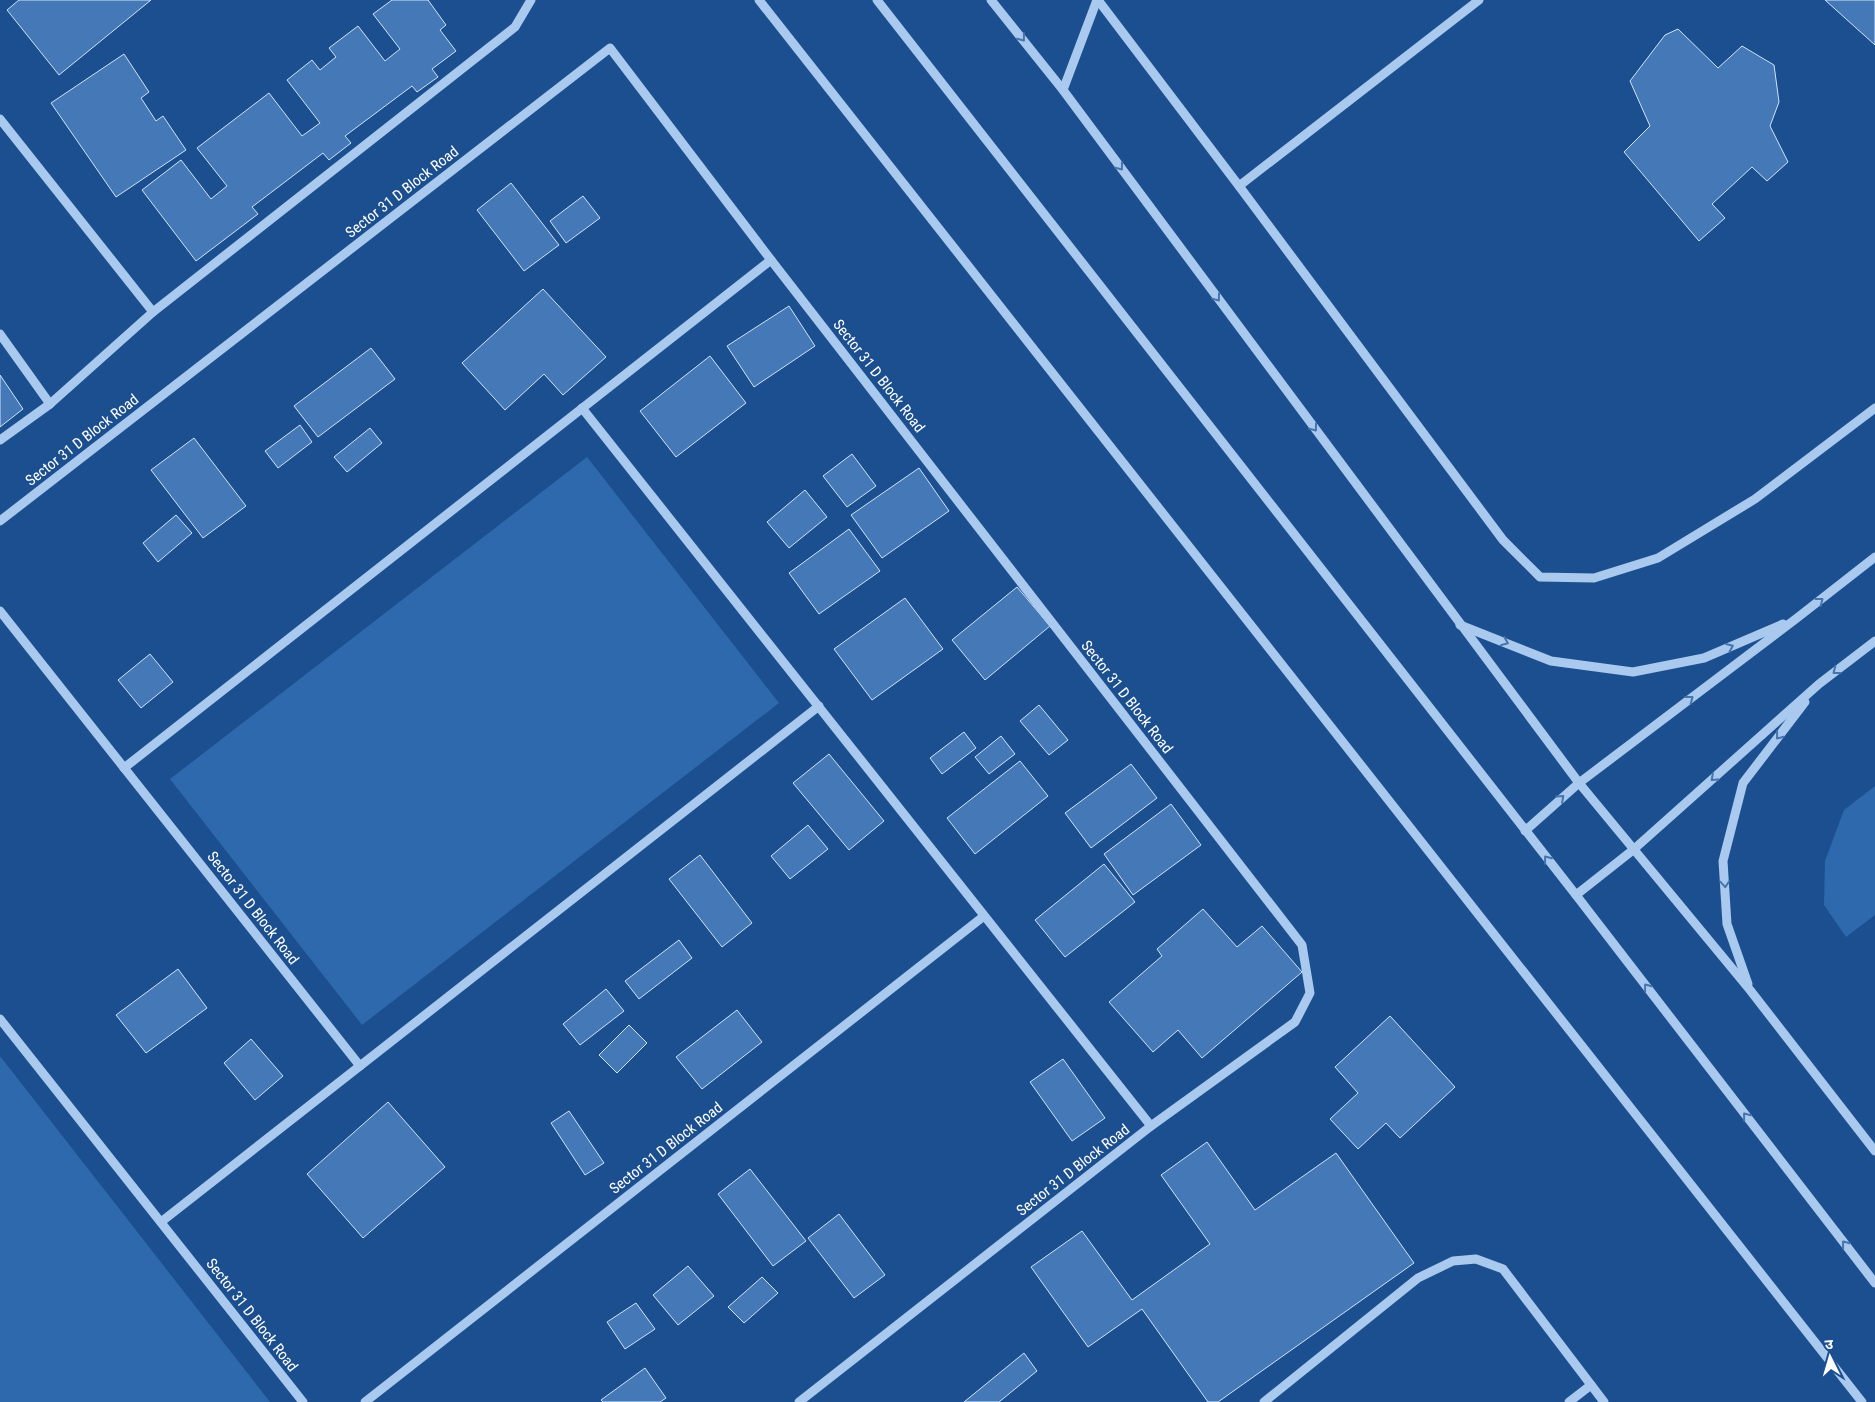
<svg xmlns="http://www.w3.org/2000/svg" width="1875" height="1402" font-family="'Roboto Condensed','Noto Sans Devanagari',sans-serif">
	<rect width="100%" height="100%" fill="#1b4f8f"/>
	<g fill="#2e69ad">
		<path d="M587,457L779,703L362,1025L170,779Z"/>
		<path d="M1875,786V915L1846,937L1824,905L1825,861L1844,810Z"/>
		<path d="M0,1056L270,1402H0Z"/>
	</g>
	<g fill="#4478b7" stroke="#cfe3fa">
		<path d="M19,0H151L59,75L7,10Z"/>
		<path d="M392,0H428L446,25L440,30L456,51L432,69L438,77L417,92L412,86L345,136L351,143L329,160L323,153L252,207L258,214L196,261L142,190L181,160L211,199L227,186L197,148L269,93L302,136L320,123L287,80L312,60L320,70L336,57L329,48L358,26L385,61L400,49L373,14Z"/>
		<path d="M1825,0H1875V45Z"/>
		<path d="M1678,29L1718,68L1742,46L1774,65L1779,102L1770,126L1788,162L1767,181L1752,167L1712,204L1725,218L1699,241L1624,152L1650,126L1630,81L1665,35Z"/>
		<path d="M124,54L149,92L141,98L156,121L163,116L186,150L116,197L51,103Z"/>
		<path d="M511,183L559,245L524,271L477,210Z"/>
		<path d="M583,196L600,218L566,243L550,221Z"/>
		<path d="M543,289L606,357L563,395L544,374L505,410L462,363Z"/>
		<path d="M789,306L815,346L754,387L727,346Z"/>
		<path d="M371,348L395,379L318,437L294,406Z"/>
		<path d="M710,356L746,403L676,457L640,411Z"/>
		<path d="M0,375L23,409L0,427Z"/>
		<path d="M300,425L312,442L278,468L265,451Z"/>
		<path d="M370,428L382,443L347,472L334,457Z"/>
		<path d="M194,438L246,506L203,538L151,470Z"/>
		<path d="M852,454L876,486L847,507L823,476Z"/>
		<path d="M919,468L949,511L882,558L851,515Z"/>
		<path d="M805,490L827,517L789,548L767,522Z"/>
		<path d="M176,515L192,533L158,562L143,543Z"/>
		<path d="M849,529L880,571L819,614L789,573Z"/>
		<path d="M1017,587L1050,626L985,680L952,640Z"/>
		<path d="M905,598L943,649L872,700L834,649Z"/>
		<path d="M150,654L173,682L141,708L118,680Z"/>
		<path d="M1039,705L1068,740L1049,755L1020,721Z"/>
		<path d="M964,732L976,748L942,774L930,758Z"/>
		<path d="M1001,736L1015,754L989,774L975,757Z"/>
		<path d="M829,754L884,821L849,850L793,783Z"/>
		<path d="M1020,761L1048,796L975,854L947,818Z"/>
		<path d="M1131,764L1157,798L1091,848L1065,813Z"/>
		<path d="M1171,804L1201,845L1133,895L1104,854Z"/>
		<path d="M808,825L828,849L790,879L771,856Z"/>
		<path d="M700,855L752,923L722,947L669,879Z"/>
		<path d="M1104,864L1135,902L1065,957L1035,920Z"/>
		<path d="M1203,909L1237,947L1262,926L1302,972L1202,1058L1178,1030L1153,1052L1109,1002L1162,956L1157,949Z"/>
		<path d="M679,940L692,958L639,999L625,981Z"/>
		<path d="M178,969L207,1008L146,1053L116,1015Z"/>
		<path d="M606,989L624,1011L580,1045L563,1024Z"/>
		<path d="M737,1010L762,1042L702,1089L676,1057Z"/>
		<path d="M1390,1016L1455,1087L1400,1138L1386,1123L1358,1149L1330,1119L1358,1093L1335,1067Z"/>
		<path d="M629,1025L647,1043L617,1073L599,1055Z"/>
		<path d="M251,1039L283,1076L255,1100L224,1063Z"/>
		<path d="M1063,1059L1105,1118L1072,1141L1030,1082Z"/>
		<path d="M388,1102L445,1167L363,1238L307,1174Z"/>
		<path d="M569,1111L604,1163L585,1175L551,1123Z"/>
		<path d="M1207,1142L1255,1210L1336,1153L1414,1263L1218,1402H1208L1142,1309L1088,1347L1031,1267L1082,1231L1132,1300L1210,1244L1161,1175Z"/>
		<path d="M750,1169L806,1241L773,1266L718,1194Z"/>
		<path d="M839,1214L885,1275L854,1298L808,1238Z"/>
		<path d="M688,1266L714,1296L678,1325L653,1295Z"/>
		<path d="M762,1277L778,1293L744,1323L728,1307Z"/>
		<path d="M636,1303L655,1329L625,1349L607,1322Z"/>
		<path d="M1024,1353L1037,1371L999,1402H964Z"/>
		<path d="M645,1368L666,1398L660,1402H603L601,1400Z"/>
	</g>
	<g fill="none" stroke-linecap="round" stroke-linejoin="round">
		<g stroke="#a9c9ee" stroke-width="9">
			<path d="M759,0L1862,1402"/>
			<path d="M877,0L1576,895L1875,1283"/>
			<path d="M991,0L1063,90L1579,783L1750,990L1875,1151"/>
			<path d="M1098,0L1239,186L1479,0"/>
			<path d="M1063,90L1097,0"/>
			<path d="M0,119L153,312"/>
			<path d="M1239,186L1503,540L1540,577L1594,578L1658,558L1755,499L1875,408"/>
			<path d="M0,334L50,404"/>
			<path d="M582,408L1151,1126"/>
			<path d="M0,440L50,404L153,312L515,27L531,0"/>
			<path d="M0,521L610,48L771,260L1302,945L1310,993L1295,1022L1151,1126L799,1402"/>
			<path d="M0,611L360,1066"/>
			<path d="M1460,625L1551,661L1633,672L1704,658L1783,624"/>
			<path d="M124,768L771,260"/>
			<path d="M1525,831L1579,783L1797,618L1875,557"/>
			<path d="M1576,895L1633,850L1819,684L1875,641"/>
			<path d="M1748,984L1727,924L1723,861L1743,783L1805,702"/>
			<path d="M0,1019L303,1402"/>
			<path d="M161,1222L819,706"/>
			<path d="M365,1402L984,916"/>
			<path d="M1264,1402L1418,1278L1453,1261L1476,1259L1503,1269L1604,1402"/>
			<path d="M1569,1402L1591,1385"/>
		</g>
	</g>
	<defs><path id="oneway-chevron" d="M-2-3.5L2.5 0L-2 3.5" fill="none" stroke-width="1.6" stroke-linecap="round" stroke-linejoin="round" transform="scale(1.25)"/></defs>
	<g stroke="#4674ac">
		<use href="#oneway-chevron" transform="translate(1022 38) rotate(52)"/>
		<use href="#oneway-chevron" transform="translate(1120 167) rotate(53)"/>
		<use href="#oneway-chevron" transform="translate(1217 298) rotate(53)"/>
		<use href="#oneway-chevron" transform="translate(1314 428) rotate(53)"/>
		<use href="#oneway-chevron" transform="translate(1820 601) rotate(-38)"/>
		<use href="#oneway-chevron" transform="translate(1505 642) rotate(22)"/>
		<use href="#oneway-chevron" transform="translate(1730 647) rotate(-23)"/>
		<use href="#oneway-chevron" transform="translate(1836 671) rotate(143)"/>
		<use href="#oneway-chevron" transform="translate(1690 699) rotate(-37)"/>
		<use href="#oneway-chevron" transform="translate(1779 736) rotate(128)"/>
		<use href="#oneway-chevron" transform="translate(1714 778) rotate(138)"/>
		<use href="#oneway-chevron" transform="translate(1561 798) rotate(-42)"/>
		<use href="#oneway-chevron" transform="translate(1547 859) rotate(-128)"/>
		<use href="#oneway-chevron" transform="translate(1725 884) rotate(86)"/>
		<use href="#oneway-chevron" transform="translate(1647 987) rotate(-128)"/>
		<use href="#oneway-chevron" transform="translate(1746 1116) rotate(-128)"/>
		<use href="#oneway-chevron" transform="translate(1845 1244) rotate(-128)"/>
	</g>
	<g text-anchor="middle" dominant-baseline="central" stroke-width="4" stroke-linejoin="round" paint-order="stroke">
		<g font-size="15" fill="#fff" stroke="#1b4f8f">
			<text transform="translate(402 192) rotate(-38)">Sector 31 D Block Road</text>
			<text transform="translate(879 376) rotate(52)">Sector 31 D Block Road</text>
			<text transform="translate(82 440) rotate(-38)">Sector 31 D Block Road</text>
			<text transform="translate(1127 697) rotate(52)">Sector 31 D Block Road</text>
			<text transform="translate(253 908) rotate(52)">Sector 31 D Block Road</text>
			<text transform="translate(666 1148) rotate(-38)">Sector 31 D Block Road</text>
			<text transform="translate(1073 1170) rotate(-38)">Sector 31 D Block Road</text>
			<text transform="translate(252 1315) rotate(52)">Sector 31 D Block Road</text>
		</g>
	</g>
	<g transform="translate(1830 1357) rotate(355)" stroke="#1b4f8f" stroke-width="4" paint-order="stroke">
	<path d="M0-4L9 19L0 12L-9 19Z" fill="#ffffff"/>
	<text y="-8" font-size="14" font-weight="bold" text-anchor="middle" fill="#ffffff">उ</text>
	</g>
</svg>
